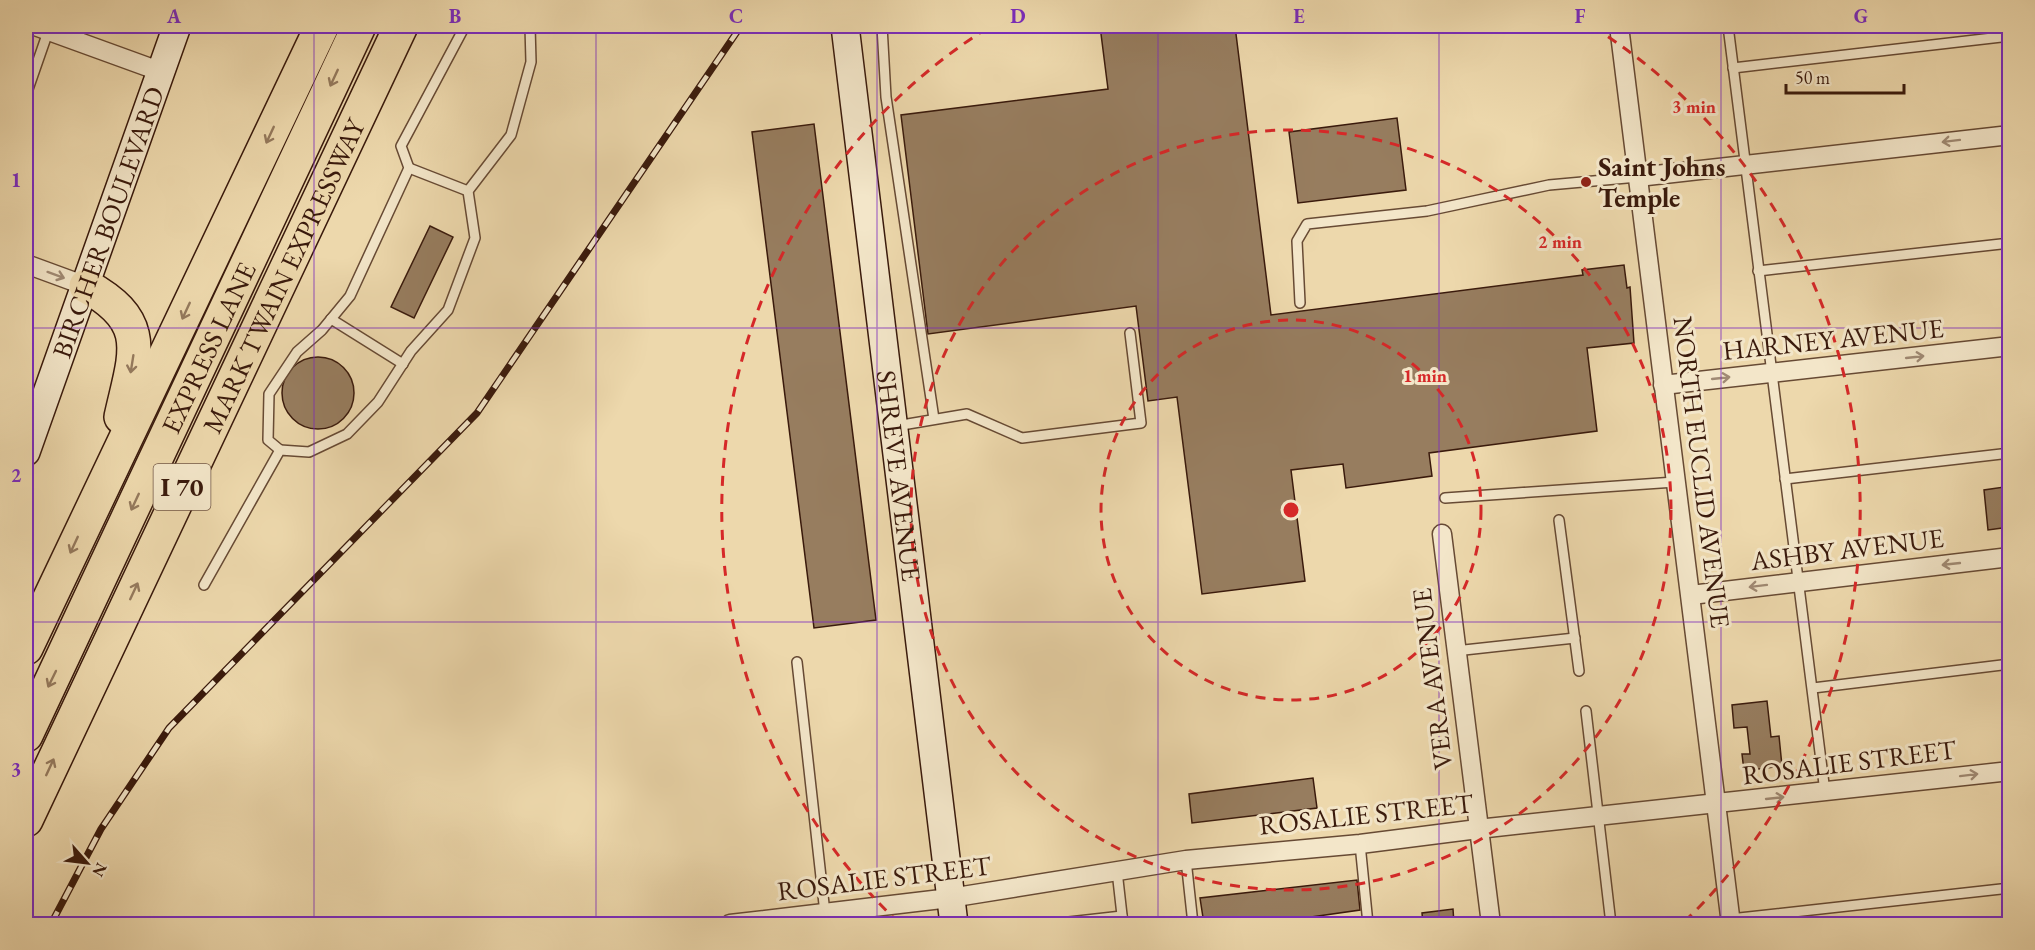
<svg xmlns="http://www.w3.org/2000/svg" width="2035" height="950" font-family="'EB Garamond',serif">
	<rect width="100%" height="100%" fill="#edd8ac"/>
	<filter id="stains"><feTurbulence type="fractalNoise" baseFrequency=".00333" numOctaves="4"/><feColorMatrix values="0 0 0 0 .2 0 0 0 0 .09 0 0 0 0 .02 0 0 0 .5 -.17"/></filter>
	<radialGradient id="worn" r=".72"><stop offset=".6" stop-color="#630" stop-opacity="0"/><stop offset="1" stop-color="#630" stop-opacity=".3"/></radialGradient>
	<g fill="#977d5f" stroke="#3a1a0c" stroke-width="1.5">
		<path d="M1100,26H1235L1271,315L1583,275L1582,270L1624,265L1627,288L1630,287L1634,343L1587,348L1597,431L1429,453L1432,476L1346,488L1343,464L1291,470L1305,581L1202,594L1177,397L1148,401L1136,306L928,334L901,115L1108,89Z"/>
		<path d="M1397,118L1406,190L1298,203L1289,132Z"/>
		<path d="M814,124L876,620L814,628L752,132Z"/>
		<path d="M430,226L453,237L414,318L391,307Z"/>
		<circle cx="318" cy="393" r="36"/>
		<path d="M2004,487L2008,523L2002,524V528L1988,530L1984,490Z"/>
		<path d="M1767,701L1771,737L1779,736L1782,766L1744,771L1742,754H1750L1747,727L1734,728L1732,705Z"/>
		<path d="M1313,778L1317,808L1192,823L1189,794Z"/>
		<path d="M1357,880L1360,910L1297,919L1204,924L1200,898Z"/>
		<path d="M1453,909L1454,924H1423L1422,913Z"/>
	</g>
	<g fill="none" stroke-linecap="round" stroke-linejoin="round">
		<defs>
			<g id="lane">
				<path d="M882,26L886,97L934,419"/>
				<path d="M1728,26L1825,792"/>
				<path d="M1733,68L2010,36"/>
				<path d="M26,95L49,29"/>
				<path d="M409,168L468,191"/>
				<path d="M1758,271L2010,243"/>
				<path d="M1300,303L1297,241L1307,224L1427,211L1549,185L1638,177"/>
				<path d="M331,319L403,364"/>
				<path d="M896,426L967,414L1022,438L1141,423L1130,333"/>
				<path d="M280,450L268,440L269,394L297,352L322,330L350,296L409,168L401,146L465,26"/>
				<path d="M1785,479L2010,453"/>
				<path d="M1445,498L1675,482"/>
				<path d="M1559,520L1579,671"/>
				<path d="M204,585L280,450L309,452L347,434L378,402L411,351L448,310L475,238L468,191L511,135L531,62L530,26"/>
				<path d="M1455,651L1575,638"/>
				<path d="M797,662L825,913"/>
				<path d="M1813,688L2010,664"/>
				<path d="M1586,711L1611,924"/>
				<path d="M1360,844L1368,924"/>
				<path d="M1186,860L1193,924"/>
				<path d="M1117,871L1123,924"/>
				<path d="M1730,919L2010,888"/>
				<path d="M1051,924L1122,916"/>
			</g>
			<g id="street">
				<path d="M35,26L159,71"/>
				<path d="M1619,26L1731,924"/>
				<path d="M1638,177L2010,135"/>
				<path d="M26,264L86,286"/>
				<path d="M1663,385L2010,346"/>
				<path d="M1442,534L1491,924"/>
				<path d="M1691,595L2010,557"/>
				<path d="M730,924L950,898L1186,860L1360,844L1478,829L2010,771"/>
			</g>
			<g id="secondary">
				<path id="s1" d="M845,26L954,924"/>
				<path id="s2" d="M26,452L177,26"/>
			</g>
			<g id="highway">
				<path d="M86,286C152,322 135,354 121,417"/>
				<path d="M26,648L322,26"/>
				<path id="s3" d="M26,735L359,26"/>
				<path id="s4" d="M26,820L401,26"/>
			</g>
		</defs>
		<use href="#lane" stroke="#674a34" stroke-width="12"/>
		<use href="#street" stroke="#674a34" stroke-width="21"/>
		<use href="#secondary" stroke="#3a1a0c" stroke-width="30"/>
		<use href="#highway" stroke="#3a1a0c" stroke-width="36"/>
		<use href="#lane" stroke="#f3e6c9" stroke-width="9"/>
		<use href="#street" stroke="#f3e6c9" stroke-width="18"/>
		<use href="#secondary" stroke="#f3e6c9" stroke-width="27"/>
		<use href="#highway" stroke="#edd8ac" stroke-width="33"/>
		<defs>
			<path id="rail" d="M51,924L101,829L169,728L477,413L741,26"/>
		</defs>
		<use href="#rail" stroke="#3a1a0c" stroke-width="7"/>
		<use href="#rail" stroke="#f3e6c9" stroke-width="4.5" stroke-dasharray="14" stroke-linecap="butt"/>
	</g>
	<defs><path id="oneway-shaft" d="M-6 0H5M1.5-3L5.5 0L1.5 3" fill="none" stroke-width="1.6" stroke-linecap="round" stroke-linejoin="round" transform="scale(1.5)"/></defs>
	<g stroke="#94795c">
		<use href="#oneway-shaft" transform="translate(334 78) rotate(115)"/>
		<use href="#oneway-shaft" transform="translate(270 135) rotate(115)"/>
		<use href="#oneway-shaft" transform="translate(186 311) rotate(115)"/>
		<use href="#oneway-shaft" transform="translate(132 364) rotate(99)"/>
		<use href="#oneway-shaft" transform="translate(135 502) rotate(115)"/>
		<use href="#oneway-shaft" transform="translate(74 545) rotate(115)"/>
		<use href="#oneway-shaft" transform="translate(134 591) rotate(-65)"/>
		<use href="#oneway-shaft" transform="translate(52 679) rotate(116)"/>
		<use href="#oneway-shaft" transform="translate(50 767) rotate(-65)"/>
	</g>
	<g stroke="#a08a74">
		<use href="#oneway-shaft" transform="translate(1951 141) rotate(173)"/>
		<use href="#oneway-shaft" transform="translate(56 275) rotate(20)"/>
		<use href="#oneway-shaft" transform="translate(1915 357) rotate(-6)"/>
		<use href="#oneway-shaft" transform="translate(1721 378) rotate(-6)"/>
		<use href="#oneway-shaft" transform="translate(1951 564) rotate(174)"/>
		<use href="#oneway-shaft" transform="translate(1758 586) rotate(173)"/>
		<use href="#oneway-shaft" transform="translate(1969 775) rotate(-7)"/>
		<use href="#oneway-shaft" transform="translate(1775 798) rotate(-6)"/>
	</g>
	<path fill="none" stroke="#7b2cbf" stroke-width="1.5" stroke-opacity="0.55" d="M314,26V924M596,26V924M877,26V924M1158,26V924M1439,26V924M1721,26V924M26,328H2010M26,622H2010"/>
	<g fill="none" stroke="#d62828" stroke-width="3" stroke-dasharray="10 8">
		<circle cx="1291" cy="510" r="190"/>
		<circle cx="1291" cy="510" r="380"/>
		<path d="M899 923A570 570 0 0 1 989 27M1593 27A570 570 0 0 1 1683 923"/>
	</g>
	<circle fill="#8f2418" stroke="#f3e6c9" stroke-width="2" cx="1586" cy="182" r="6"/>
	<g text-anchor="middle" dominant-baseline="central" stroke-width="6" stroke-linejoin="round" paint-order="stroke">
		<rect fill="#f3e6c9" stroke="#725745" stroke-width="1.5" x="153.5" y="464" width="57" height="46" rx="4.5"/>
		<g font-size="26" font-weight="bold" fill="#3a1a0c">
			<text x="182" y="487">I 70</text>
		</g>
		<g font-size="27" font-weight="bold" fill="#3a1a0c" stroke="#f3e6c9" text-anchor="start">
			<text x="1598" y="166">Saint Johns<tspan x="1598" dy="31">Temple</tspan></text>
		</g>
		<g font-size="27" fill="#3a1a0c" stroke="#f3e6c9">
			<text stroke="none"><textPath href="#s2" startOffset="244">BIRCHER BOULEVARD</textPath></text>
			<text stroke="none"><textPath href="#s4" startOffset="602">MARK TWAIN EXPRESSWAY</textPath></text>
			<text transform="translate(1833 339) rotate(-6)">HARNEY AVENUE</text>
			<text stroke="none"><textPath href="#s3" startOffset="428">EXPRESS LANE</textPath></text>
			<text transform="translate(1702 472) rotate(83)">NORTH EUCLID AVENUE</text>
			<text stroke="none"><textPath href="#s1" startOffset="453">SHREVE AVENUE</textPath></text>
			<text transform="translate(1847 549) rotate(-7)">ASHBY AVENUE</text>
			<text transform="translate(1432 679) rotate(-97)">VERA AVENUE</text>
			<text transform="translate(1849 762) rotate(-7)">ROSALIE STREET</text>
			<text transform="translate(1366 814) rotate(-6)">ROSALIE STREET</text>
			<text transform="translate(884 878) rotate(-7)">ROSALIE STREET</text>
		</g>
	</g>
	<circle cx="1291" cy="510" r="9" fill="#d62828" stroke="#f3e6c9" stroke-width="3"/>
	<g font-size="18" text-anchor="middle" font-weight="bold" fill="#d62828" stroke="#f3e6c9" stroke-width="6" stroke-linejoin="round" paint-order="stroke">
		<text x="1694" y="113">3 min</text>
		<text x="1560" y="248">2 min</text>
		<text x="1425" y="382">1 min</text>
	</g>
	<rect width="2035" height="950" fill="none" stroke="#edd8ac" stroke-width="66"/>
	<g transform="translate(87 863) rotate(118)" stroke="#f3e6c9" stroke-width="4.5" paint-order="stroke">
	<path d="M0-4.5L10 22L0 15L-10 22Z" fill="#3a1a0c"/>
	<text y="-9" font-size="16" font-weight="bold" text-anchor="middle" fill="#3a1a0c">N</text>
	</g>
	<path d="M1786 84v9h118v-9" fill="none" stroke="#3a1a0c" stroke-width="3"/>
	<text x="1795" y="84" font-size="18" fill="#3a1a0c" stroke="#f3e6c9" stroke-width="4.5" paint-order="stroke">50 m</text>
	<rect x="33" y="33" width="1969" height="884" fill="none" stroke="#7b2cbf" stroke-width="2"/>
	<g font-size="20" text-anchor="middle" font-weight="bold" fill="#7b2cbf">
		<text x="174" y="23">A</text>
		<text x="455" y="23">B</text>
		<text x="736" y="23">C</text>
		<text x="1018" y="23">D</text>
		<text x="1299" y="23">E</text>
		<text x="1580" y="23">F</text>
		<text x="1861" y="23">G</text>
		<text x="16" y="187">1</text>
		<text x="16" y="482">2</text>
		<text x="16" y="776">3</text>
	</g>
	<rect width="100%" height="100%" filter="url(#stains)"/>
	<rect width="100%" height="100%" fill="url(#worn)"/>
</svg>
